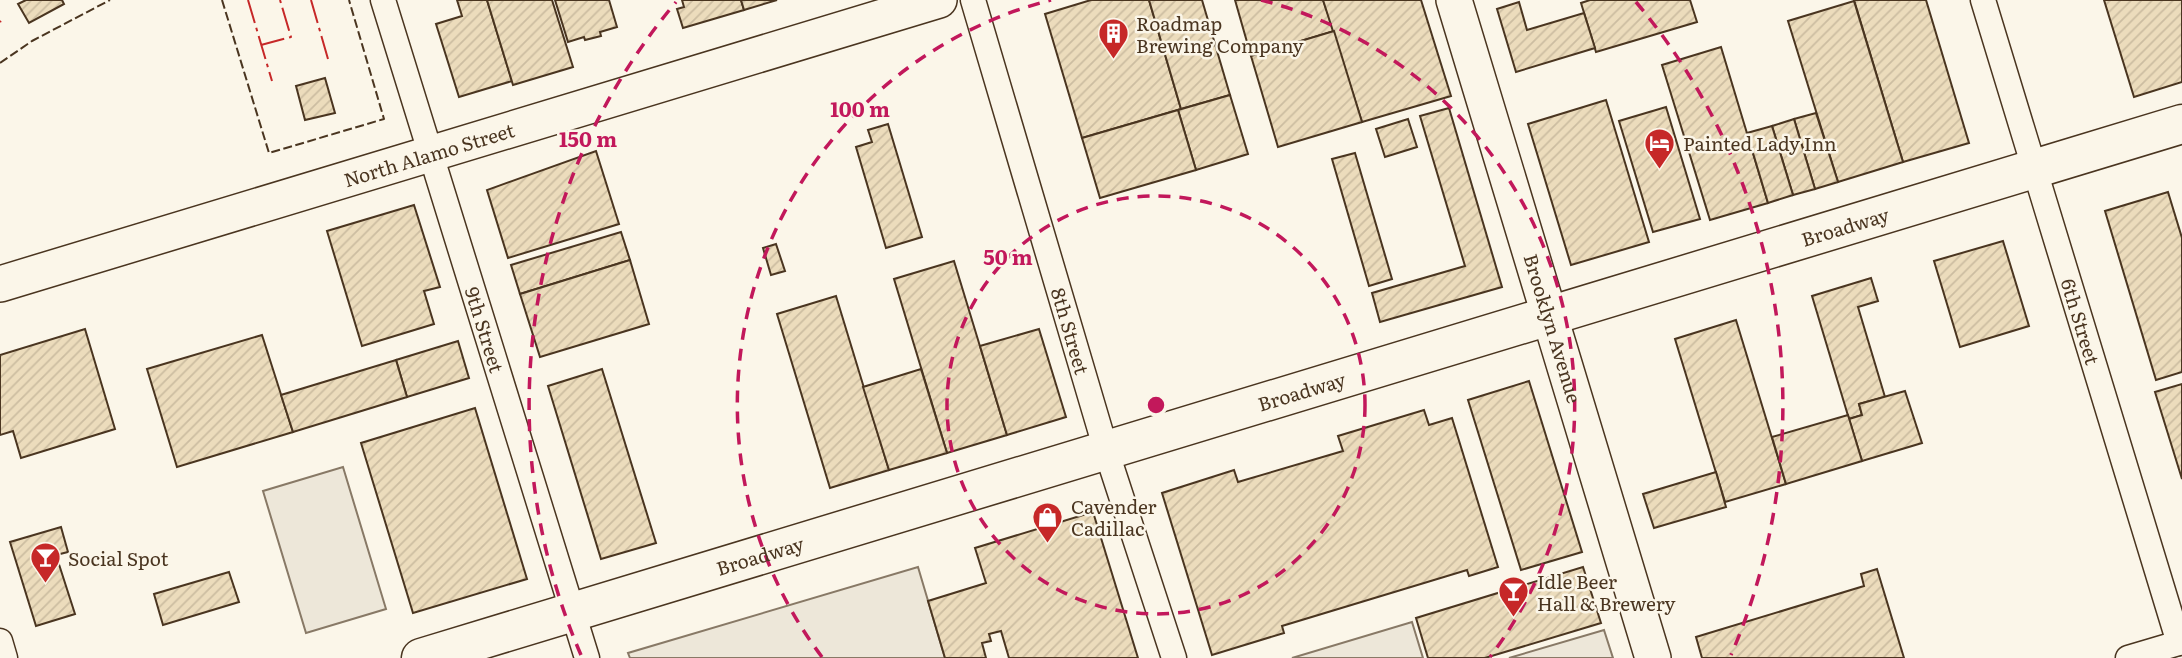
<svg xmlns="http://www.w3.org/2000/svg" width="2182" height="658" font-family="Literata,serif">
	<defs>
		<pattern id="building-hatch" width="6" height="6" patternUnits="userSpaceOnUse" patternTransform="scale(1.75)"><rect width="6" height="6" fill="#ecdcbc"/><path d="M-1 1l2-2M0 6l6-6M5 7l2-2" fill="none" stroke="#ccbda1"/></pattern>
	</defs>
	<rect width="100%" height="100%" fill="#fbf6e9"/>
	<g fill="#ede7d9" stroke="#887966" stroke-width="2">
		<path d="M343,467L386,609L306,633L263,491Z"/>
		<path d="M918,567L945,658H630L628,653Z"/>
		<path d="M1412,622L1423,658H1292Z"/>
		<path d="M1604,630L1613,658H1509Z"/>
	</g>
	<g fill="url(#building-hatch)" stroke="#4a3520" stroke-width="2">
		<path d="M26,0H62L64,4L29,23L18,4Z"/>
		<path d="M457,0H487L512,81L459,97L436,24L462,16Z"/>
		<path d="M487,0H552L573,67L513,85Z"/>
		<path d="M555,0H609L617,27L600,32L601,36L585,40L584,37L568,42Z"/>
		<path d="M682,0H741L744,10L683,28L677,9L684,7Z"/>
		<path d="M741,0H777L744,10Z"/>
		<path d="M1091,0H1149L1181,109L1082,138L1045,14Z"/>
		<path d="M1149,0H1202L1230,95L1181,109Z"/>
		<path d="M1235,0H1323L1334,31L1251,56Z"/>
		<path d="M1323,0H1421L1451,96L1362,122Z"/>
		<path d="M1590,0H1690L1697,22L1596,52L1581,3Z"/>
		<path d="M1854,0H1926L1969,143L1903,162Z"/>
		<path d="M2104,0H2182V82L2134,97Z"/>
		<path d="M1854,1L1903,162L1838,182L1788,21Z"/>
		<path d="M1519,2L1527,30L1584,13L1595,48L1516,72L1497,9Z"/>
		<path d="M1334,31L1362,122L1278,147L1251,56Z"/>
		<path d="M1721,47L1768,203L1710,220L1662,65Z"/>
		<path d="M325,78L335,113L305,120L296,86Z"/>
		<path d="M1230,95L1248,154L1196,170L1178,110Z"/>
		<path d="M1606,100L1649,242L1571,265L1528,124Z"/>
		<path d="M1666,107L1700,219L1653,232L1619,121Z"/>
		<path d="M1449,108L1502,287L1380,322L1372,293L1465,266L1420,116Z"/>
		<path d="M1178,110L1196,170L1100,198L1082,138Z"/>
		<path d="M1816,113L1838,182L1815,189L1794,119Z"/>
		<path d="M1408,119L1417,147L1385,157L1376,129Z"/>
		<path d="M1794,119L1815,189L1793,195L1772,126Z"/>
		<path d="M888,124L922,237L886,248L856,147L872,142L868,130Z"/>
		<path d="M1772,126L1793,195L1768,203L1747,133Z"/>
		<path d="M596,151L619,224L508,258L487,190Z"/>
		<path d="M1355,153L1392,279L1369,286L1332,159Z"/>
		<path d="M2168,192L2182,238V372L2156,380L2105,211Z"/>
		<path d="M414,205L440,287L424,291L434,324L362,346L327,231Z"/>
		<path d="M621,232L630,260L520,294L511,265Z"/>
		<path d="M2003,241L2029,326L1960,347L1934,261Z"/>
		<path d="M776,244L785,271L771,275L763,248Z"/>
		<path d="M630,260L649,324L540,357L520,294Z"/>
		<path d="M954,261L1007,435L947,453L894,279Z"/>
		<path d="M1871,278L1878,301L1858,307L1885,397L1859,404L1862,415L1849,419L1812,296Z"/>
		<path d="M836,296L889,470L830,488L777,314Z"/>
		<path d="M1736,320L1786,484L1725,502L1675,339Z"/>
		<path d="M85,329L115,429L21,458L13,431L0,435V355Z"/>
		<path d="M1039,329L1066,417L1007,435L980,346Z"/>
		<path d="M262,335L293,432L177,467L147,369Z"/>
		<path d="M458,341L469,378L407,397L396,360Z"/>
		<path d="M396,360L407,397L293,432L281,395Z"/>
		<path d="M602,369L656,543L601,559L548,386Z"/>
		<path d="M921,369L947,453L889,470L863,387Z"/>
		<path d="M1529,381L1582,552L1521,570L1468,400Z"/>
		<path d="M2182,384V479L2155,392Z"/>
		<path d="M1905,391L1922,443L1862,461L1849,419L1862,415L1859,404Z"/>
		<path d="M475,408L527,579L413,613L361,443Z"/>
		<path d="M1424,410L1429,425L1452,418L1498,567L1469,576L1467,570L1282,626L1284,633L1212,655L1162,493L1234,470L1238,482L1343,451L1338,436Z"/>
		<path d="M1848,415L1862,461L1786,484L1772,437Z"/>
		<path d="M1716,472L1726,507L1654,528L1643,494Z"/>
		<path d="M1093,512L1138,658H1009L1001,631L989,634L991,641L982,643L986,658H945L928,601L986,583L975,548Z"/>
		<path d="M61,527L68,552L56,555L75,614L36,626L10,542Z"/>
		<path d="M1583,567L1601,623L1485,658H1428L1416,618Z"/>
		<path d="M1877,569L1904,658H1702L1696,637L1864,586L1861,574Z"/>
		<path d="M229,572L239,602L163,625L154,594Z"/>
	</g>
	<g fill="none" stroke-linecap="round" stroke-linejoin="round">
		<defs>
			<g id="street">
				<path id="s1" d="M383,0L587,658"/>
				<path id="s2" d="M973,0L1106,450L1174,658"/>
				<path id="s3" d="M1983,0L2179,643"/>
				<path d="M0,641L5,658"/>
				<path d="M2128,658L2182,642"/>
			</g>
			<g id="secondary">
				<path id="s4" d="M1454,0L1653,658"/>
				<path id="s5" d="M0,284L939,0"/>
			</g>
			<g id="primary">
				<path id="s6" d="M421,658L2182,124"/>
			</g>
		</defs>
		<use href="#street" stroke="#4a3520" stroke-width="27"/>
		<use href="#secondary" stroke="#4a3520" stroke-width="38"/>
		<use href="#primary" stroke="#4a3520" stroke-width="41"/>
		<use href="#street" stroke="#fbf6e9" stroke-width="24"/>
		<use href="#secondary" stroke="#fbf6e9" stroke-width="35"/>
		<use href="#primary" stroke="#fbf6e9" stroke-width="38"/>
		<g stroke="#4a3520" stroke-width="2" stroke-dasharray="9 3.5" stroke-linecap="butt">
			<path d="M222,0L269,153L384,119L349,0"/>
			<path d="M0,63L32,41L110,0"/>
		</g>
		<g stroke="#c62828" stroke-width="2" stroke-dasharray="24 5 3.5 5" stroke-linecap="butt">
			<path d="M248,0L272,81"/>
			<path d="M311,0L328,59"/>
			<path d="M0,22L1,21"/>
			<path d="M261,45L291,37L280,0"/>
		</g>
	</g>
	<g fill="none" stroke="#c2185b" stroke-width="3.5" stroke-dasharray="12 9">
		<circle cx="1156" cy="405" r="209"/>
		<path d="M822 657A418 418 0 0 1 1051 0M1261 0A418 418 0 0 1 1490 657"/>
		<path d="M581 655A627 627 0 0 1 676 2M1636 2A627 627 0 0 1 1731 655"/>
	</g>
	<defs>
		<symbol id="building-pin" viewBox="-11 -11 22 30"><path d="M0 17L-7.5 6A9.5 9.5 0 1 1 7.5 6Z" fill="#c62828" stroke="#fbf6e9"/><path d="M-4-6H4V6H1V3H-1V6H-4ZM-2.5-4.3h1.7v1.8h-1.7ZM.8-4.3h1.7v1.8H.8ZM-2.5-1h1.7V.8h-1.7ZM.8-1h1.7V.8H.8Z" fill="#fff"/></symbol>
		<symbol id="hotel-pin" viewBox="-11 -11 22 30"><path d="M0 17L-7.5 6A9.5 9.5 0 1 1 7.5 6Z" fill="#c62828" stroke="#fbf6e9"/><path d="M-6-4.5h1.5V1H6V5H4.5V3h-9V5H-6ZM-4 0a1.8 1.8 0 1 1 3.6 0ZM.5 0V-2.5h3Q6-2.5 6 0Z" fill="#fff"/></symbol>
		<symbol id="shop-pin" viewBox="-11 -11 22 30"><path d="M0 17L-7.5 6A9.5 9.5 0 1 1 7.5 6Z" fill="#c62828" stroke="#fbf6e9"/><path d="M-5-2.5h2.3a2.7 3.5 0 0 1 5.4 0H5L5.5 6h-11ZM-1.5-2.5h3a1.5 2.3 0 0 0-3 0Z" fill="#fff"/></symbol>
		<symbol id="bar-pin" viewBox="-11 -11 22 30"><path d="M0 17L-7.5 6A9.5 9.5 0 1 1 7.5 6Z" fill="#c62828" stroke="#fbf6e9"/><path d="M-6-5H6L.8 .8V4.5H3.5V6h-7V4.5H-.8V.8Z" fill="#fff"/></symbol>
	</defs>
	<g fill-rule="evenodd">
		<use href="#building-pin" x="1096" y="16" width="35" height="47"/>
		<use href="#hotel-pin" x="1642" y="126" width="35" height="47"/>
		<use href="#shop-pin" x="1030" y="500" width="35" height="47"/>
		<use href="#bar-pin" x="28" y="540" width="35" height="47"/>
		<use href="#bar-pin" x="1496" y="574" width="35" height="47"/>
	</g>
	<g text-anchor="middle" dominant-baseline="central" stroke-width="5" stroke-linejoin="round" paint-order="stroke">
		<g font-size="19" fill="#4a3520" stroke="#fbf6e9" text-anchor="start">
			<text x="1136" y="23">Roadmap<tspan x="1136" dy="22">Brewing Company</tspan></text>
			<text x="1683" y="143">Painted Lady Inn</text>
			<text x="1071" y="506">Cavender<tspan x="1071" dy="22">Cadillac</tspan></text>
			<text x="68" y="558">Social Spot</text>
			<text x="1537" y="581">Idle Beer<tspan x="1537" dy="22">Hall &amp; Brewery</tspan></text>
		</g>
		<g font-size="19" fill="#4a3520" stroke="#fbf6e9">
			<text stroke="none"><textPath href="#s5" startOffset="448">North Alamo Street</textPath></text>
			<text stroke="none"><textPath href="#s6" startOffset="1488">Broadway</textPath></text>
			<text stroke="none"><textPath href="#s3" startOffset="336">6th Street</textPath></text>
			<text stroke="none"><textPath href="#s1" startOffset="345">9th Street</textPath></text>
			<text stroke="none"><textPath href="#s4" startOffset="343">Brooklyn Avenue</textPath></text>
			<text stroke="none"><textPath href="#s2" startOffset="345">8th Street</textPath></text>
			<text stroke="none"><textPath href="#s6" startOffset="920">Broadway</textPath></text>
			<text stroke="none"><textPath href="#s6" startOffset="354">Broadway</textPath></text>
		</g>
	</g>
	<circle cx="1156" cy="405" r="10" fill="#c2185b" stroke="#fbf6e9" stroke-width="3.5"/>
	<g font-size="21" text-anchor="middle" font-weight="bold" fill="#c2185b" stroke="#fbf6e9" stroke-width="5" stroke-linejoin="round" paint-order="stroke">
		<text x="860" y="117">100 m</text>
		<text x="588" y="147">150 m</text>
		<text x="1008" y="265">50 m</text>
	</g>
</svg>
